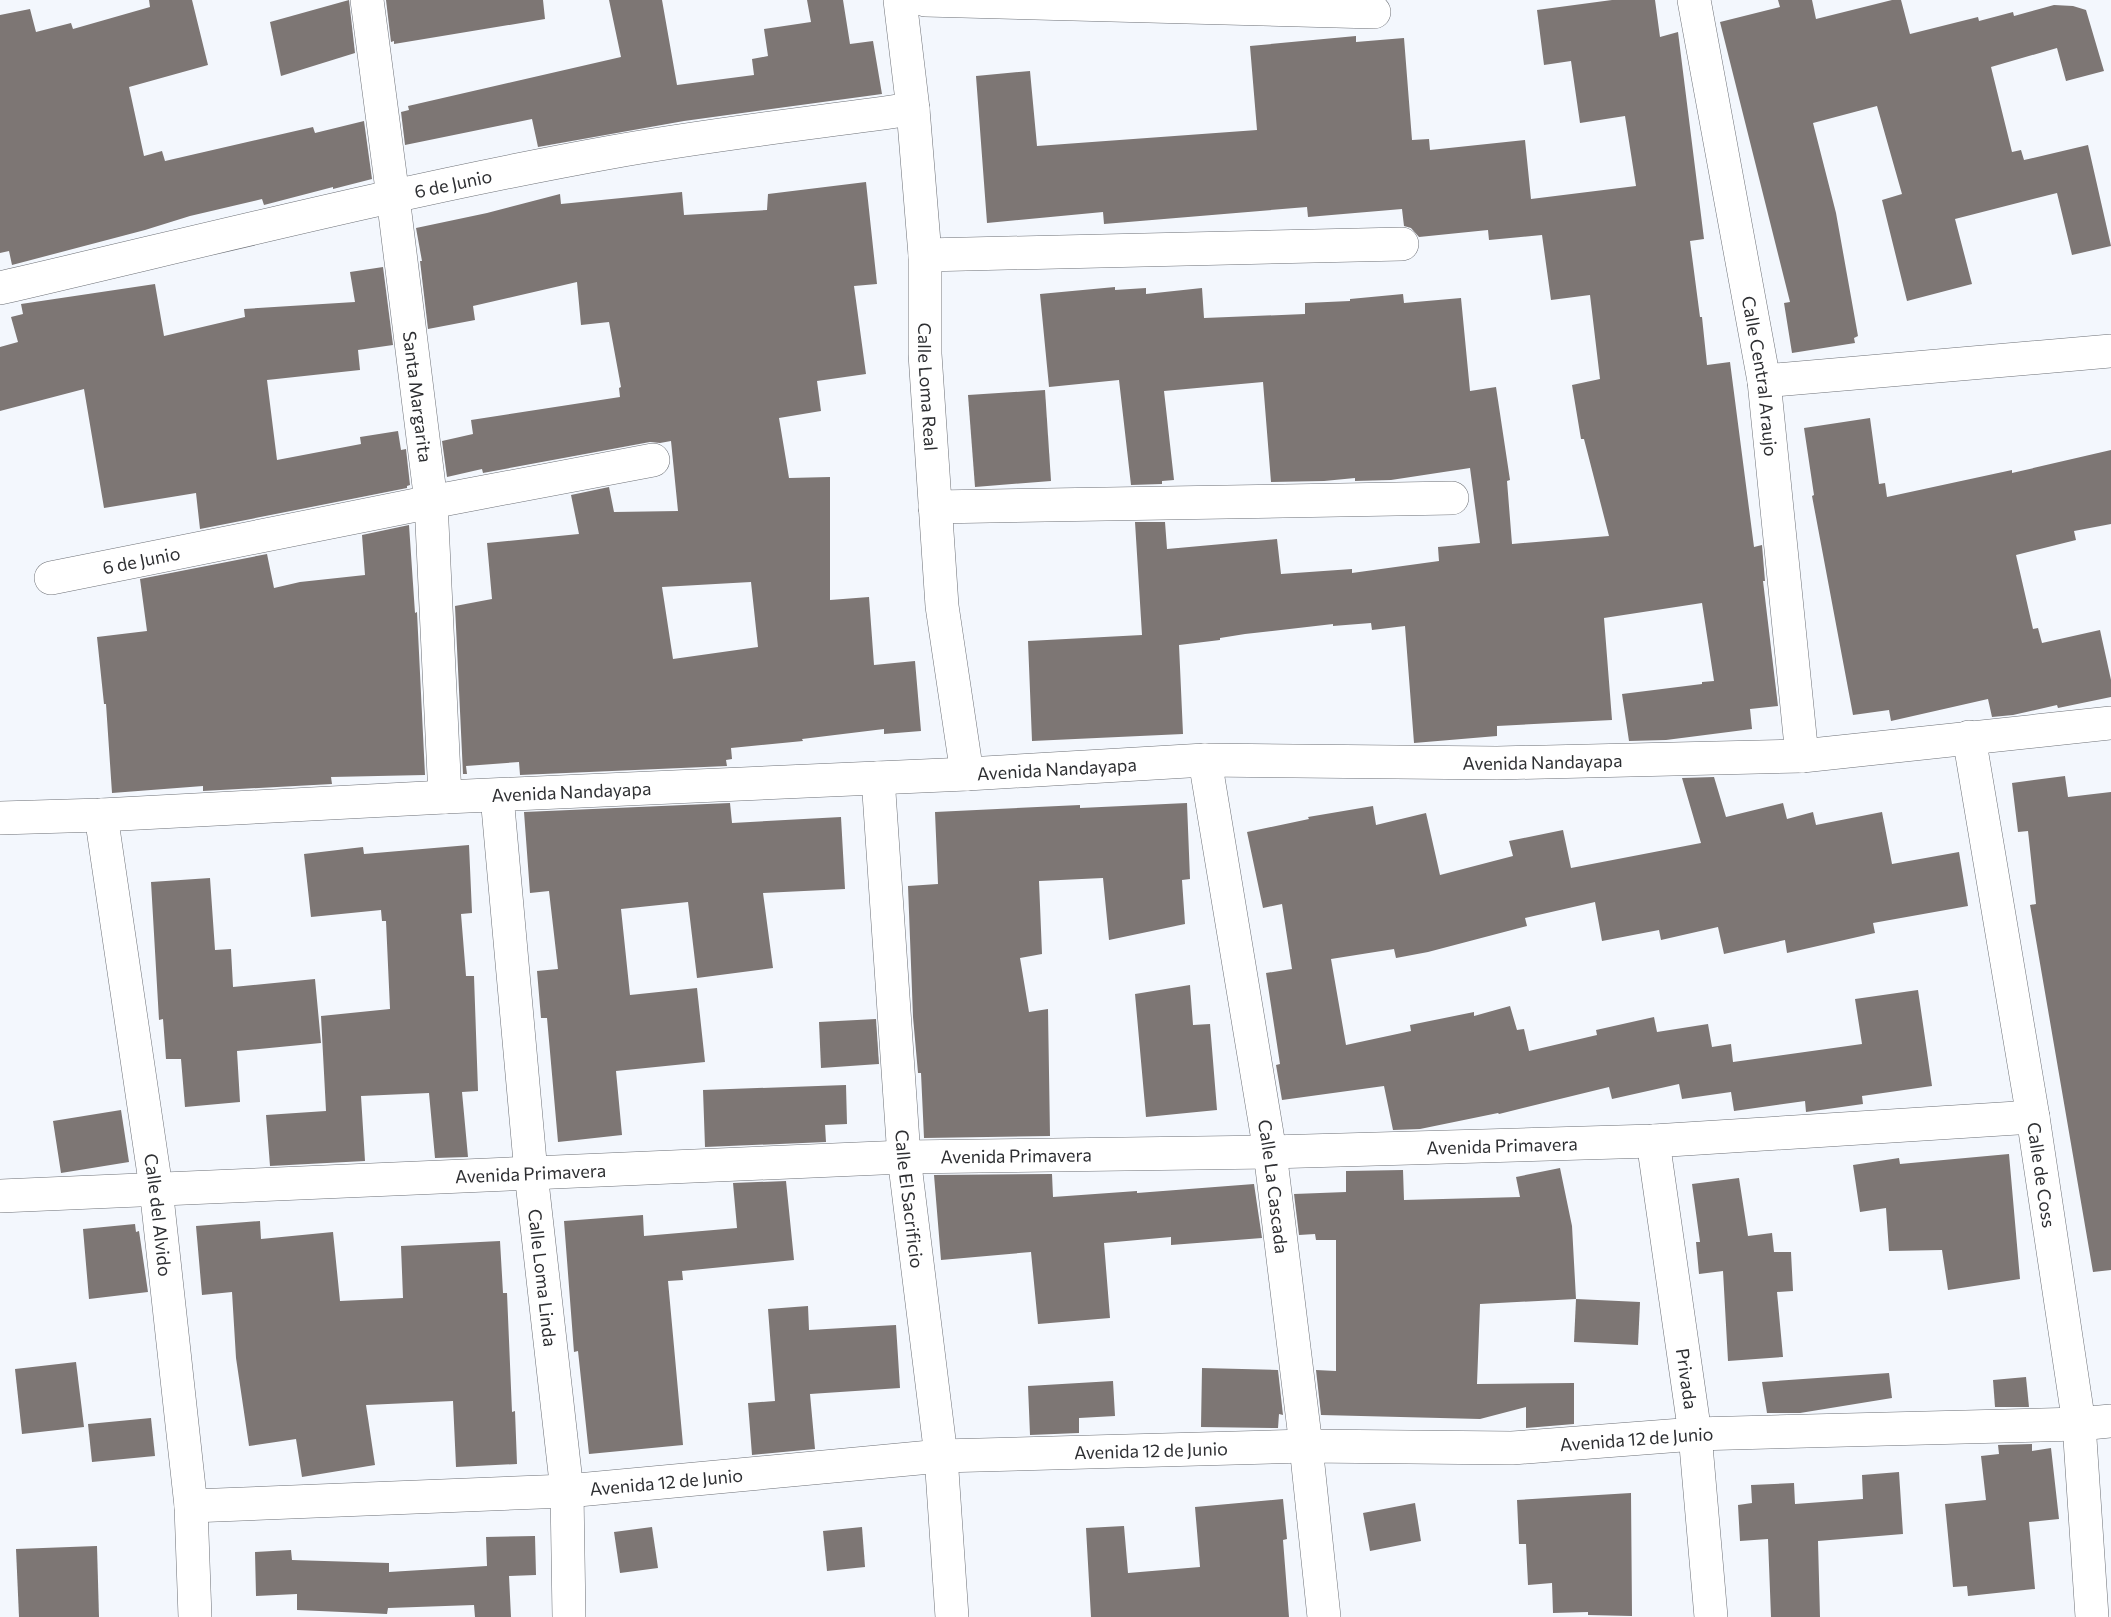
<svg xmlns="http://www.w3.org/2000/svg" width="2111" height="1617" font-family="Commissioner,sans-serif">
	<rect width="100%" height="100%" fill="#f3f7fd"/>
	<g fill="#7d7674" fill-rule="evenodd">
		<path d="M149,0H192L208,65L129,87L144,156L162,151L165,161L313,127L315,133L364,121L372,179L333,189V187L264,205L262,199L190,216L145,230L12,265L9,251L0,253V15L30,9L36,32L71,23L73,29L150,7Z"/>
		<path d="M349,0L355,53L281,76L270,22Z"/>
		<path d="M386,0H543L545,19L394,44V41L391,42Z"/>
		<path d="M609,0H662L677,85L754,75L752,59L768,56L764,29L811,22L807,0H843L850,44L873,41L882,94L684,121L538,147L532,119L405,145L401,112L409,110L408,106L621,57Z"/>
		<path d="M1612,0H1655L1660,37L1678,32L1704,239L1690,241L1700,317H1702L1707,365L1730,362L1754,547L1762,545L1765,581H1763L1778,706L1750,709L1752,729L1666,740L1629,741L1622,694L1702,684V682L1714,681L1702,603L1604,618L1612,720L1497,726V736L1414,743L1405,626L1372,630L1371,623L1333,626V624L1245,634L1220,638V640L1179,645L1183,734L1032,741L1028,641L1142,635L1135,522H1165L1167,549L1277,539L1281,574L1352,569V573L1439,561L1438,547L1480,543L1470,468L1391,480L1355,481V478L1324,481L1271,482L1263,382L1164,391L1174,480L1162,481V484L1131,485L1119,380L1049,387L1040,294L1115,287V290L1146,288V294L1202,288L1204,318L1305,314V303L1350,301V299L1403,294L1404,303L1461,298L1470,391L1496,387L1510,480L1507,481L1512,544L1609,536L1584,439H1581L1572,385L1600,379L1590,295L1551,300L1542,235L1489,240L1488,230L1419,237L1411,228L1404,226L1402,209L1308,217L1307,207L1104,224L1103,212L987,223L976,76L1030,71L1037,146L1257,130L1250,46L1356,36V42L1404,38L1412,140L1429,139L1430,150L1525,140L1531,199L1636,186L1625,116L1580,123L1571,61L1544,65L1537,10Z"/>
		<path d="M1778,0H1812L1816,19L1892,0H1901L1910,34L1978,17L1979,21L2013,12L2014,16L2054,5L2073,6L2086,10L2104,71L2066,81L2057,48L1991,67L2012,152L2021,150L2024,160L2088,145L2111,246L2072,255L2057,193L1955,219L1972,284L1907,301L1882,200L1902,194L1877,106L1813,123L1836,213L1858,336L1854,338L1855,343L1792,353L1784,303L1790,302L1720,22L1780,7Z"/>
		<path d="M866,182L877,284L854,286L866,374L817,381L821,411L779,418L789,478L830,477V600L869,597L874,665L915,661L921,731L884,734V729L802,739L803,741L731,748L732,759L726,760L727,766L520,775L519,762L466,766L467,774H463L455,606L492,599L487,543L579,534L571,495L609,487L614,512L678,511L671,441L660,443L650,442L483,473L482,469L447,477L442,441L473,434L471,420L620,397L619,388L621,387L609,322L581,325L577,282L473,306L475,320L428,329L420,261H422L416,228L487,213L560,194L561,204L682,192L684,215L767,210L768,194ZM751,582L758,647L673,659L662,587Z"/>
		<path d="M383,267L393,345L358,350L360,370L267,380L277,460L361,444L360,437L398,431L401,450L406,449L410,485L407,486V488L200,529L196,493L104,508L84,389L0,411V347L18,342L11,317L23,314L21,304L155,284L164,336L245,317L244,309L355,302L350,272Z"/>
		<path d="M1045,390L1051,481L975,487L968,395Z"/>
		<path d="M1870,418L1879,484L1885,483L1887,497L2012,470V473L2111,450V524L2074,531L2076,540L2016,555L2033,629L2038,628L2042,643L2100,630L2111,680V697L2058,708L2057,705L2013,715L1992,717L1988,699L1891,721L1889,710L1853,715L1812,496L1814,495L1804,428Z"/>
		<path d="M409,525L415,613L417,612L425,775L331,777L332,784L203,791V786L112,793L106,704H104L97,637L147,631L140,579L267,554L274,588L300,582L365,575L362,535Z"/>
		<path d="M2065,776L2068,797L2111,792V1270L2093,1272L2030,905L2036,904L2028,831L2018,832L2012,783Z"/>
		<path d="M1714,777L1726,817L1783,803L1787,819L1813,812L1816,825L1882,812L1892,864L1959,852L1968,906L1873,923L1875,933L1787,953L1785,940L1724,954L1718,927L1661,940L1659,930L1602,941L1595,902L1525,918L1527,926L1428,952L1396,958L1394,949L1331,959L1346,1045L1411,1031L1410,1025L1474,1012V1016L1510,1006L1517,1030L1524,1029L1529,1051L1597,1035L1596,1030L1654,1017L1657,1032L1708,1024L1712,1047L1731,1044L1733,1062L1862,1044L1855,999L1918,990L1932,1086L1862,1096L1863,1104L1806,1112L1805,1101L1734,1111L1731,1092L1682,1099L1679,1084L1612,1099L1609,1087L1499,1114L1498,1113L1420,1129L1393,1130L1384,1086L1282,1100L1276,1065L1280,1064L1266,973L1292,969L1282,904L1263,908L1247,832L1309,819L1308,817L1373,806L1376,825L1426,813L1440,875L1513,856L1509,841L1563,830L1571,868L1701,843L1682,778Z"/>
		<path d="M730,803L732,823L841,817L845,889L763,893L773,968L697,978L688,902L621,909L630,995L697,988L705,1062L616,1071L622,1135L558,1142L547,1018H541L537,971L558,969L549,891L530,893L524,812Z"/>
		<path d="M1187,803L1190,879L1182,880L1185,924L1109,940L1103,878L1039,881L1042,954L1020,958L1029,1012L1048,1009L1050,1136L924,1138L921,1073H918L913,1017L908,886L938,884L935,812L1080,805V808Z"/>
		<path d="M469,845L472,913L461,914L466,976H474L478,1091L462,1092L468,1157L435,1158L429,1093L361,1096L365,1161L270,1166L266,1115L326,1111L321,1016L390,1009L386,921H382L381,910L311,917L304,854L363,847L364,854Z"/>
		<path d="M210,878L215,950L231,949L233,987L315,979L321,1043L237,1051L240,1102L185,1107L181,1059H166L163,1019L159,1020L151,882Z"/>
		<path d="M1190,985L1193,1025L1210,1024L1217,1110L1146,1117L1135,994Z"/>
		<path d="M876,1019L879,1064L821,1068L819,1022Z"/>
		<path d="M846,1085L847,1124L825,1125L826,1142L705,1147L703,1090Z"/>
		<path d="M121,1110L129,1162L61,1173L53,1121Z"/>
		<path d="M2009,1154L2020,1279L1948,1290L1942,1250L1889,1251L1886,1208L1860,1212L1853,1165L1899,1158L1900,1164Z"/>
		<path d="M1560,1168L1572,1226L1576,1299L1480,1304L1477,1384L1574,1383V1424L1526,1428V1407L1480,1419L1321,1415L1316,1370L1336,1371V1240H1316L1315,1234L1299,1235L1294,1194L1346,1192V1171L1403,1170L1404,1200L1520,1197L1516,1177Z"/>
		<path d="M1052,1174L1053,1197L1137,1191V1193L1254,1184L1262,1238L1171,1245V1237L1104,1243L1110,1318L1038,1324L1031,1252L941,1260L934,1175Z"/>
		<path d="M1739,1178L1748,1236L1772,1233L1774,1252H1791L1793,1291L1777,1292L1783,1357L1728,1361L1723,1271L1699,1274L1696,1242H1700L1692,1184Z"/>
		<path d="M786,1181L794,1260L682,1271L683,1280L668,1281L683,1445L589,1454L578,1351L574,1352L564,1221L643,1215L644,1236L737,1228L733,1183Z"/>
		<path d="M260,1221L261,1239L333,1232L340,1301L403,1298L401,1246L500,1241L503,1293H507L512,1412L515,1411L517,1464L456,1467L453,1401L366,1405L375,1465L302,1477L296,1439L249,1446L236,1358L232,1292L202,1295L196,1226Z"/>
		<path d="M135,1224L136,1232L139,1231L148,1292L89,1299L83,1229Z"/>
		<path d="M1576,1299L1640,1302L1638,1345L1574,1342Z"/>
		<path d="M808,1306L809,1330L896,1325L900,1388L810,1394L815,1449L752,1455L748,1403L775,1401L768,1309Z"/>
		<path d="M76,1362L84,1427L22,1434L15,1369Z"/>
		<path d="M1202,1368L1278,1370L1283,1415L1279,1414L1278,1428L1201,1427Z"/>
		<path d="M1889,1373L1892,1398L1800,1413H1767L1762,1382Z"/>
		<path d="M2026,1377L2029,1407H1995L1993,1380Z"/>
		<path d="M1113,1381L1115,1416L1079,1418V1433L1030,1435L1028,1386Z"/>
		<path d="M151,1418L155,1456L92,1462L88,1424Z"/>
		<path d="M2032,1444V1451L2051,1448L2059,1519L2029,1522L2035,1589L1968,1596L1967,1586L1953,1587L1945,1504L1986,1500L1981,1456L1999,1454L1998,1445Z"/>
		<path d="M1899,1472L1903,1534L1818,1541L1820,1617H1771L1768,1539L1740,1541L1738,1505L1752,1503L1751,1485L1794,1483L1795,1504L1863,1499L1862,1475Z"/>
		<path d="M1631,1493L1632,1616L1588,1615V1612L1553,1613L1552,1583L1528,1585L1526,1544H1519L1517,1500Z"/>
		<path d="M1283,1499L1287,1539L1283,1540L1289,1617H1091L1086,1528L1124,1526L1128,1573L1200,1567L1195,1507Z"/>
		<path d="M1415,1503L1421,1541L1370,1551L1363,1513Z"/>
		<path d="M652,1527L658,1568L620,1573L614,1532Z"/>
		<path d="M862,1527L865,1567L827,1571L823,1531Z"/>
		<path d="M535,1536L536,1575L509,1576L511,1617H475L474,1605L388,1608L387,1614L297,1610V1594L256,1596L255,1552L291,1550L292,1560L389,1563V1572L487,1566L486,1537Z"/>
		<path d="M97,1546L99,1617H19L16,1549Z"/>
	</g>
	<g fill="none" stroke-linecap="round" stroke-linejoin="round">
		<defs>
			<g id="minor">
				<path id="s1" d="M367,0L393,197L431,502L445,797"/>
				<path id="s2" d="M900,0L913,109L925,255V354L942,606L967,774"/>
				<path d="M925,0L1374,12"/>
				<path id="s3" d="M1694,0L1764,381L1802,756"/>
				<path d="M925,255L1402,244"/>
				<path id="s4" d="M0,288C203,241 406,189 612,152C712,134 813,123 913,109"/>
				<path d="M1764,381L2111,351"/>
				<path d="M935,507L1452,498"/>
				<path id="s5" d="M51,578L431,502L653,460"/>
				<path id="s6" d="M1969,737L2033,1117L2079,1424L2092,1617"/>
				<path id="s7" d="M1205,760L1270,1152L1306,1446L1324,1617"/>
				<path id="s8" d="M878,778L904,1157L941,1456L952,1617"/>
				<path id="s9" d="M497,796L531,1173L567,1491L569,1617"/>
				<path id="s10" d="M101,815L156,1188L191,1506L195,1617"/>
				<path id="s11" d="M0,818L101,815L445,797L967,774L1205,760L1497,763L1802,756L2111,723"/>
				<path id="s12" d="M1653,1141L1695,1434L1711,1617"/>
				<path id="s13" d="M0,1196L904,1157L1270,1152L1653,1141L2033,1117"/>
				<path id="s14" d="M191,1506L567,1491L941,1456L1306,1446L1512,1448L1695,1434L2079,1424L2111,1421"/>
			</g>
		</defs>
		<use href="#minor" stroke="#6e7177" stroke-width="34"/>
		<use href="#minor" stroke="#fff" stroke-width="33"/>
	</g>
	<g text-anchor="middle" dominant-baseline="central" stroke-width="5" stroke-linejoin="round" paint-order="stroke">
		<g font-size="18" fill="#2e2f32" stroke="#f3f7fd">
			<text stroke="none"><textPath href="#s4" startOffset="465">6 de Junio</textPath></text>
			<text stroke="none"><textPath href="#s3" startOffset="382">Calle Central Araujo</textPath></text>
			<text stroke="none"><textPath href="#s2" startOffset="388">Calle Loma Real</textPath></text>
			<text stroke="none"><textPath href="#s1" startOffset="400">Santa Margarita</textPath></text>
			<text stroke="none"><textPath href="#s5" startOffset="92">6 de Junio</textPath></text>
			<text stroke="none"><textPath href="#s11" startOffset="1544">Avenida Nandayapa</textPath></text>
			<text stroke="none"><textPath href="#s11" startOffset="1058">Avenida Nandayapa</textPath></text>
			<text stroke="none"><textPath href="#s11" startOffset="572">Avenida Nandayapa</textPath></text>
			<text stroke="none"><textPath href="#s13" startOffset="1503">Avenida Primavera</textPath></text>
			<text stroke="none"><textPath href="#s13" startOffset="1017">Avenida Primavera</textPath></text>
			<text stroke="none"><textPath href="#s13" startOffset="531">Avenida Primavera</textPath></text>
			<text stroke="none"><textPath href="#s6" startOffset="444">Calle de Coss</textPath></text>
			<text stroke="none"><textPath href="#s7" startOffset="432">Calle La Cascada</textPath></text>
			<text stroke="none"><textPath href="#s8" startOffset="422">Calle El Sacrificio</textPath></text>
			<text stroke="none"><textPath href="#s10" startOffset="404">Calle del Alvido</textPath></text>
			<text stroke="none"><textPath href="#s9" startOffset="484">Calle Loma Linda</textPath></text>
			<text stroke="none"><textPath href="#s12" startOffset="240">Privada</textPath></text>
			<text stroke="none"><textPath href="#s14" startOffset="1448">Avenida 12 de Junio</textPath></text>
			<text stroke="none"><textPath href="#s14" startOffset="962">Avenida 12 de Junio</textPath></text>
			<text stroke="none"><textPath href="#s14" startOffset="476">Avenida 12 de Junio</textPath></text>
		</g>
	</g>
</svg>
